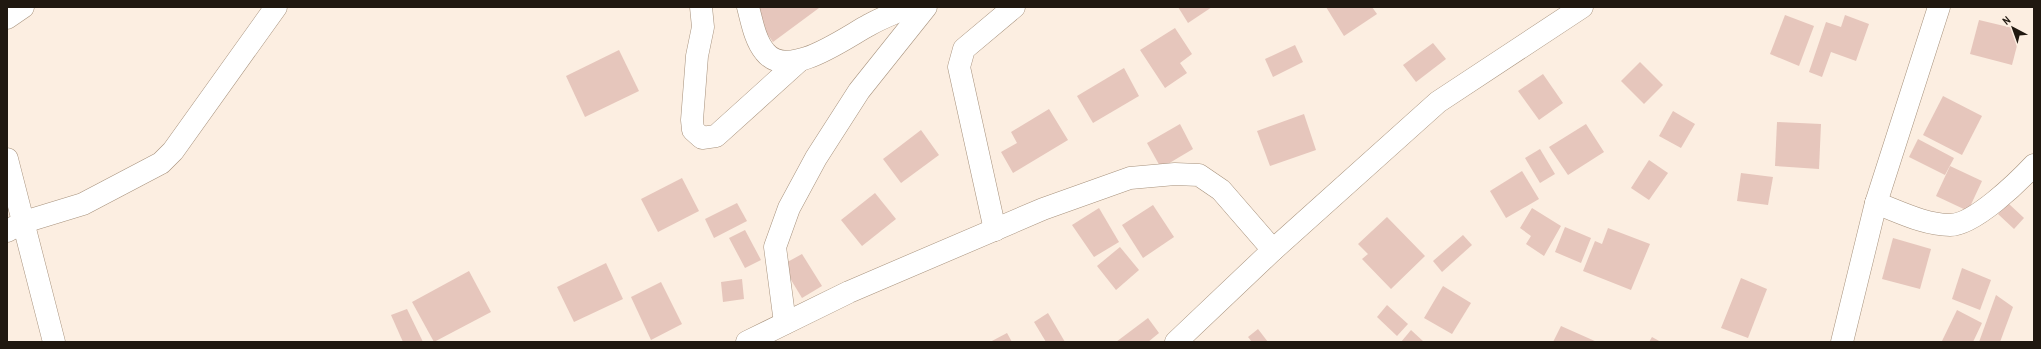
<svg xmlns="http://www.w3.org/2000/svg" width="2041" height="349" font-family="'Archivo Narrow',sans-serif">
	<rect width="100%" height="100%" fill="#fceee1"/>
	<g fill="#e6c6bc">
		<path d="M748,7H818L819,8L773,42Z"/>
		<path d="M1178,7H1212L1188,23Z"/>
		<path d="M1326,7H1372L1377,14L1344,36Z"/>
		<path d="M1785,15L1814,26L1799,66L1770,54Z"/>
		<path d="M1845,15L1869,24L1856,61L1831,52L1822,77L1809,72L1826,22L1841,27Z"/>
		<path d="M1979,20L2021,30L2012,65L1970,54Z"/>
		<path d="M1175,28L1192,54L1180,63L1187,73L1165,88L1140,50Z"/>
		<path d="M1433,43L1446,59L1416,82L1403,65Z"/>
		<path d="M1295,45L1303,62L1273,77L1265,59Z"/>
		<path d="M619,50L639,91L585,117L566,76Z"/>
		<path d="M1640,62L1663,85L1644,104L1621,81Z"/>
		<path d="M1124,68L1139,96L1093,123L1077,96Z"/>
		<path d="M1543,74L1563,103L1539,120L1518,91Z"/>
		<path d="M1943,96L1982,116L1962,155L1923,135Z"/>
		<path d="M1049,109L1068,140L1013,173L1001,152L1017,143L1011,132Z"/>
		<path d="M1673,111L1695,124L1681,148L1659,136Z"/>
		<path d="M1304,114L1316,150L1270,166L1257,131Z"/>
		<path d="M1777,122L1821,124L1819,169L1775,166Z"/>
		<path d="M1180,124L1193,149L1161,168L1147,143Z"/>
		<path d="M1586,124L1604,152L1568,175L1549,147Z"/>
		<path d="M921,130L939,155L901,183L883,159Z"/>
		<path d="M1918,139L1954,158L1945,175L1909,157Z"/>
		<path d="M1540,149L1555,174L1540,183L1525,158Z"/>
		<path d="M1649,160L1668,173L1649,200L1631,188Z"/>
		<path d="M1950,166L1982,181L1968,211L1936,196Z"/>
		<path d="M1522,171L1539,199L1506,218L1490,191Z"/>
		<path d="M1741,173L1773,177L1768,205L1737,201Z"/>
		<path d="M682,178L699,211L658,232L641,199Z"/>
		<path d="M875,193L896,219L862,246L841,220Z"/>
		<path d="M737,203L747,221L714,238L705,219Z"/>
		<path d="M2008,203L2024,218L2014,229L1998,214Z"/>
		<path d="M1153,205L1174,237L1143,258L1122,225Z"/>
		<path d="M1099,208L1119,242L1094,257L1072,225Z"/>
		<path d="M1532,208L1561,226L1544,256L1526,244L1531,236L1520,228Z"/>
		<path d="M1387,217L1425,256L1391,289L1362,259L1368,254L1358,244Z"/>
		<path d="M1565,227L1591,238L1581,263L1555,252Z"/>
		<path d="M1608,228L1650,244L1631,290L1583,271L1595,241L1602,244Z"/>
		<path d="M745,230L761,260L745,268L729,238Z"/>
		<path d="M1463,235L1472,245L1442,272L1433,261Z"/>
		<path d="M1893,238L1931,249L1920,289L1882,279Z"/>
		<path d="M1120,247L1139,270L1116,290L1097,266Z"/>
		<path d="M802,254L822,286L802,298L782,265Z"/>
		<path d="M606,263L623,299L574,322L557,287Z"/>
		<path d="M1962,268L1991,280L1980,310L1952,299Z"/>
		<path d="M469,271L491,312L434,342L412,302Z"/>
		<path d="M1741,278L1767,289L1748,338L1721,328Z"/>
		<path d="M742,279L744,299L723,302L721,282Z"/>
		<path d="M661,282L682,324L651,340L631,297Z"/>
		<path d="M1443,286L1471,303L1452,334L1424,318Z"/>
		<path d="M1996,295L2013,307L2000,342H1979Z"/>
		<path d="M1387,305L1408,324L1397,336L1377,317Z"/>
		<path d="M407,309L423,342H403L391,315Z"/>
		<path d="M1957,310L1982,323L1973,342L1942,341Z"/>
		<path d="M1048,313L1065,342H1046L1034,322Z"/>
		<path d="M1148,318L1159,333L1148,342H1116Z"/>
		<path d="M1561,326L1597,342H1553Z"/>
		<path d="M1258,329L1268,342H1252L1248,337Z"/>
		<path d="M1411,330L1424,342H1401Z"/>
		<path d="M1007,333L1012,342H990Z"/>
		<path d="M1652,337L1661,342H1649Z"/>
	</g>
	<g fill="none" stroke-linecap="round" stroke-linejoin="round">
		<defs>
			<g id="minor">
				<path d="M701,7L703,27L697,56L692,120L693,130L702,138L716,136L799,61"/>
				<path d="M748,7C752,22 755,40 765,52C788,81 846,37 869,25C881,18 895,13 908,7"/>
				<path d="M7,18L23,7"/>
				<path d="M7,159L54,342"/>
				<path d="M1876,203C1900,212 1925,225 1950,225C1974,225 2018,182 2034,165"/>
				<path d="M995,230L959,67L964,49L1014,7"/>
				<path d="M7,231L24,222L83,204L161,163L173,151L276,7"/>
				<path d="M785,323L775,247L789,208L816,158L859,91L926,7"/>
				<path d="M747,342L849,292L1043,209L1130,178L1175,174L1199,175L1221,190L1273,250"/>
				<path d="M1176,342L1273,250L1438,102L1582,7"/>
				<path d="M1842,342L1876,203L1939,7"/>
			</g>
		</defs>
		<use href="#minor" stroke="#a7927d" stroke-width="23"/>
		<use href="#minor" stroke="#fff" stroke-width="22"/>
	</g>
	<rect width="2041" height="349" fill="none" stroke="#201810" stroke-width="16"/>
	<g transform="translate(2013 28) rotate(319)" stroke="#fceee1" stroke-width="3" paint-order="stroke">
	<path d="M0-3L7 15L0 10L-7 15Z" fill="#201810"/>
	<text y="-6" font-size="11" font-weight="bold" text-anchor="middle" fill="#201810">N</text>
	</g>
</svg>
